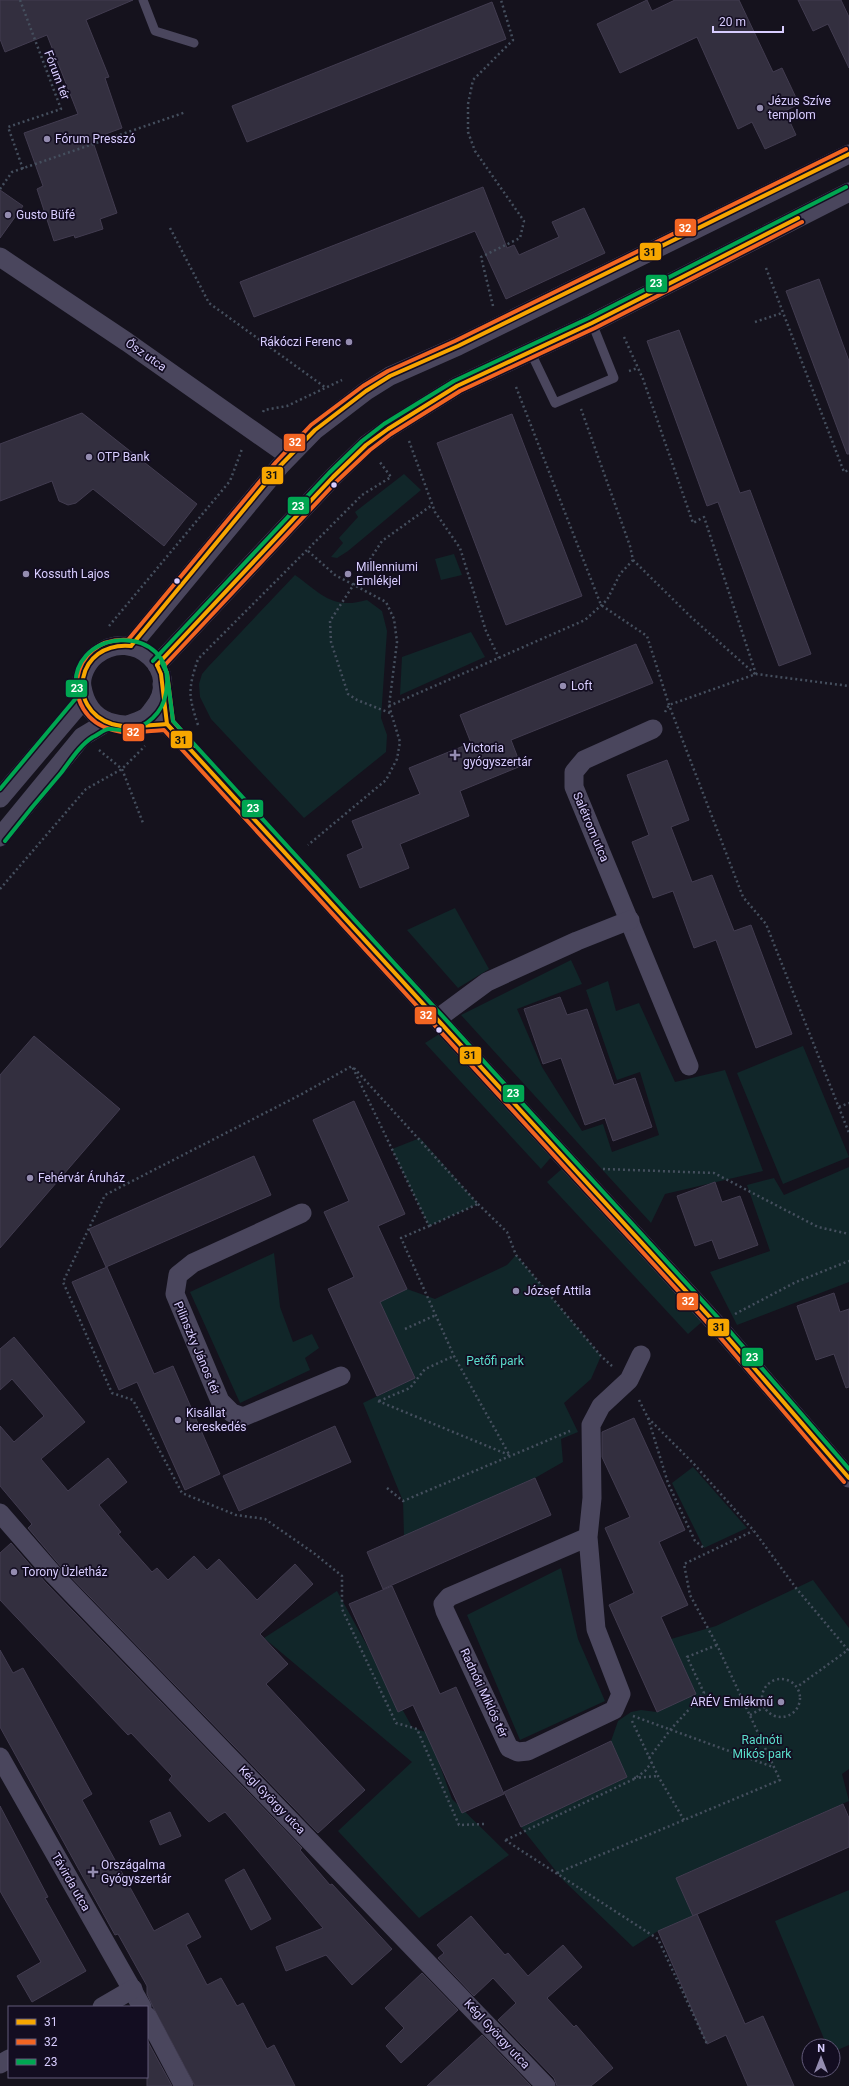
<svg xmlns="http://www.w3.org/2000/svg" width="849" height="2086" font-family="Roboto,sans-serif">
	<rect width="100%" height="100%" fill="#15121d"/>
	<g fill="#112629">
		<path d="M404,474L421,490L348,551L337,558L331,557L343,543L339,538L358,517L355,512Z"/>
		<path d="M454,554L462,575L441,580L435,559Z"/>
		<path d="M295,575C322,594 332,610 367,600L382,611L387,631L381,718L387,735L386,752L304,818L211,719L200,697L199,684L202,674L208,667Z"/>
		<path d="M471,632L485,657L400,695L402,657Z"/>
		<path d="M455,908L489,969L458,988L407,930Z"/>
		<path d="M571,960L582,984L517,1009L542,1067L582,1131L603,1124L612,1152L659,1135L640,1072L617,1080L586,990L608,981L616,1011L639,1003L675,1082L725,1070L763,1171L665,1194L651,1223L461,1015Z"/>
		<path d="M441,1033L553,1155L541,1169L425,1043Z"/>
		<path d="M803,1046L849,1157L783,1184L737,1073Z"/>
		<path d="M420,1138L478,1204L429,1226L392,1149Z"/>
		<path d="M564,1167L704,1320L688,1334L547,1182Z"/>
		<path d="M849,1167V1282L737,1325L710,1272L770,1251L747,1185L774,1178L784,1195Z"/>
		<path d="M274,1253L280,1307L293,1342L312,1334L319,1348L305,1358L310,1370L240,1403L190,1292Z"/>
		<path d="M516,1255L601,1356L591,1379L564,1403L578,1432L561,1439L563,1462L535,1478L404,1536L403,1501L363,1403L415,1378L380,1302L407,1289L435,1299L507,1265Z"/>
		<path d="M693,1467L747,1528L704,1548L672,1483Z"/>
		<path d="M561,1568L578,1639L605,1701L520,1740L467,1615Z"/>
		<path d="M813,1580L849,1628V1769L842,1774L849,1801L676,1878L693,1916L658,1931L633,1947L563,1880L521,1827L627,1777L611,1741L618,1721L631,1712L641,1710L657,1712L696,1694L671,1639L716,1626Z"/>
		<path d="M337,1591L412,1727L428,1733L452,1799L509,1855L419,1918L338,1831L412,1762L264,1638Z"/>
		<path d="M849,1890V2045L833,2052V2046H827L775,1921Z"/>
	</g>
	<g fill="#332f3f" stroke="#423c50">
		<path d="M0,0H133L86,20L109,77L105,78L122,128L92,139L117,213L100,219L103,229L75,238L74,235L54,241L37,189L43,186L24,133L78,114L47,35L5,52L0,39Z"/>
		<path d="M647,0L652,11L675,0H739L773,72L782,68L799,104L785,111L796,135L765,149L752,122L738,129L697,37L620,73L597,24Z"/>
		<path d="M798,0H841L849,17V68L828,24L813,31Z"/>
		<path d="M492,2L506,39L247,142L232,106Z"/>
		<path d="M483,187L507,248L514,245L519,255L559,237L552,222L584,208L605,253L506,299L475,231L254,317L240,282Z"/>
		<path d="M0,190L23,206L0,238Z"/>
		<path d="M819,279L849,361V454H847L786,291Z"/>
		<path d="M679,330L740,493L750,490L811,654L779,666L718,502L707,506L647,341Z"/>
		<path d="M82,413L197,504L164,546L93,489L76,503L68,505L59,501L52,481L0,501V444Z"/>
		<path d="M512,414L582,596L506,625L437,443Z"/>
		<path d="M636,644L653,683L511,740L521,766L460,791L469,816L400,844L409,868L360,888L347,855L363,848L352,821L420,794L409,768L471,743L460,715Z"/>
		<path d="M667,760L689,820L671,827L692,882L712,875L734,931L751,925L792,1034L756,1048L716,940L694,948L673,891L653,898L632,842L649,835L627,775Z"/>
		<path d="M560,997L567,1015L587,1009L614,1085L635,1078L652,1127L613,1141L605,1118L585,1125L561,1058L543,1064L524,1009Z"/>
		<path d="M34,1036L120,1109L0,1248V1075Z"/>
		<path d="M354,1101L405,1214L378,1226L407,1289L380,1302L415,1378L377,1396L328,1289L354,1277L324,1212L349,1201L313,1120Z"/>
		<path d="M254,1156L271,1195L106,1267L89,1229Z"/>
		<path d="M715,1182L722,1202L740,1196L758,1245L719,1259L712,1240L695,1246L677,1196Z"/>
		<path d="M107,1267L154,1374L173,1366L220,1474L185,1490L137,1382L119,1390L72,1282Z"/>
		<path d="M834,1293L840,1312L849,1309V1387L846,1388L834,1354L816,1360L797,1306Z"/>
		<path d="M14,1337L85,1422L41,1459L68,1491L108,1458L127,1482L99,1505L121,1532L118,1534L152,1572L157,1568L168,1580L194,1556L207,1570L219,1559L257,1600L295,1564L313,1584L260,1634L288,1664L266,1684L365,1790L318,1833L62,1568L28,1528L32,1524L0,1486V1426L14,1442L44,1416L12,1379L0,1390V1349Z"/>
		<path d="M634,1418L685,1530L659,1542L688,1605L661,1617L696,1694L657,1712L609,1605L634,1593L605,1528L630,1517L602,1457V1432Z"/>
		<path d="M335,1426L351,1462L239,1511L223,1476Z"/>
		<path d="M535,1478L551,1515L383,1589L367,1552Z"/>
		<path d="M11,1543L46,1583L302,1848L300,1850L330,1885L332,1884L392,1949L352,1985L326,1955L286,1971L276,1947L323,1928L225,1812L209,1822L169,1780L172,1776L131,1733L128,1735L0,1600V1553Z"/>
		<path d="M392,1586L440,1694L456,1687L504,1794L462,1813L413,1705L398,1712L349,1604Z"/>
		<path d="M0,1650L13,1673L23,1668L92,1794L82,1800L154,1931L188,1913L201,1937L186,1945L207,1985L221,1978L237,2006L243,2003L267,2049L274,2045L295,2086H195L153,2007L147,1994V1986L118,1934L115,1935L0,1727Z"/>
		<path d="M611,1741L627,1777L521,1827L504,1792Z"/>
		<path d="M843,1804L849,1818V1847L693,1916L676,1878Z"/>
		<path d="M0,1806L48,1897L45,1898L86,1971L32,2002L17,1976L41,1962L0,1891Z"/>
		<path d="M170,1812L181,1836L160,1845L150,1821Z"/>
		<path d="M244,1869L271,1919L251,1930L225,1880Z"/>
		<path d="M697,1914L745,2024L763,2016L794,2086H748L726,2035L707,2044L658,1931Z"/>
		<path d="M471,1916L505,1955L508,1953L528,1976L563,1945L582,1967L547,1998L574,2027L576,2025L613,2068L591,2086H557L554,2078L498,2020L516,2003L493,1978L474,1996L438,1958L444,1953L437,1945Z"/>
		<path d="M422,1973L458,2010L401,2063L386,2046L404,2028L385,2008Z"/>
		<path d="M482,2035L531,2086H427Z"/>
		<path d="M147,2040L172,2086H147Z"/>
	</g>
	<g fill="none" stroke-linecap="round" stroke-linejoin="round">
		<g stroke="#454f5e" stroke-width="2.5" stroke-dasharray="2 3" stroke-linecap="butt">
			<path d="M20,0L61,109L8,127L23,169"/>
			<path d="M0,189L12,172L186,112"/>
			<path d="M170,228L209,303L326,388"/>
			<path d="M766,268L844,472L849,470"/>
			<path d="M493,306L481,257L520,238L524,221L475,151L468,132V104L473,80L513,40L501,0"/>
			<path d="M755,322L782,313"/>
			<path d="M624,337L643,379L693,523L704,517L756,674"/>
			<path d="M629,371L638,368"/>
			<path d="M516,387L601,605L647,636L669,705L743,897L766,924L849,1133"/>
			<path d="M263,412L264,410L287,406L342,380"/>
			<path d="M409,441L435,512L460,548L486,631L499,658"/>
			<path d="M308,551L335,575L386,602L394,619L397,642L389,706L400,742L397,759L386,780L308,845"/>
			<path d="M633,560L691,617L755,674"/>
			<path d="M109,626L230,481L242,449"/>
			<path d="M389,706L585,620L607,600L620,574L633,560L630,546L581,409"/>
			<path d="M665,712L669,705L756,674L849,686"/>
			<path d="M390,713L357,700L348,694L331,642L330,621L382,541L432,505"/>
			<path d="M198,725C188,695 188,689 198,659L362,495L391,477L379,461"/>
			<path d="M99,750L122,769L143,823"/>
			<path d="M0,889L86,789L122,769L145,746"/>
			<path d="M354,1068L478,1204L429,1226"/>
			<path d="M839,1107L849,1103"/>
			<path d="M603,1169L714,1173L818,1227L849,1234"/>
			<path d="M478,1204L507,1232L516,1255L601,1356L612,1366"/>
			<path d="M735,1314L796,1282L849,1261"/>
			<path d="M405,1329L436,1315"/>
			<path d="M639,1400L648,1418L693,1463L754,1531L796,1588L848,1650L797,1687"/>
			<path d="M378,1401L509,1455"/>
			<path d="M379,1401L410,1388L425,1369L454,1356"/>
			<path d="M648,1418L668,1483L695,1541L704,1548"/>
			<path d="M387,1488L403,1501L570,1431"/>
			<circle cx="781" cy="1698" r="19"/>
			<path d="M750,1715L765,1707"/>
			<path d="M633,1716L773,1767"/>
			<path d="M632,1721L658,1776L684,1820"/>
			<path d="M649,1758L671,1729L704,1693L687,1657L717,1645"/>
			<path d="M634,1778L658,1776"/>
			<path d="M484,1824L459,1825L417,1729L396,1723L342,1609V1576L315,1554L265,1519L236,1515L182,1493L133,1400L112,1393L63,1282L105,1195L300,1095L352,1066L429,1226L401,1238L454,1356L510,1456"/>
			<path d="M505,1840L658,1939L707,2044"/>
			<path d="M506,1840L634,1779L645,1771L652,1762"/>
			<path d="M557,1873L780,1780L717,1645L690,1595L684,1564L753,1531"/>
		</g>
		<g stroke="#4a465d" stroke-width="9">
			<path d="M143,0L155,31L194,43"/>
			<path d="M531,353L555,403L614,378L592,323"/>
		</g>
		<g stroke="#4a465d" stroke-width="19">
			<path d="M0,257L127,342L289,456"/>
			<path d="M131,646L280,466L315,430L366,391L390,376L458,346L849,154"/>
			<path d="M157,665L333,477L366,445L388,429L457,386L592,323L849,192"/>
			<path d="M162,684L167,724L717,1325L849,1478"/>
			<path d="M128,725C134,723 140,721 145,718C148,716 151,712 153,709C184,672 134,625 96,655C87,662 80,676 82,687C90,734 132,725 167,724"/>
			<path d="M653,729L584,760L574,772V787L689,1066"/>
			<path d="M0,798L84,699"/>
			<path d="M0,837L82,737L107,722"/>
			<path d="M437,1019L487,982L577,941L630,920"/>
			<path d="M302,1213L193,1263L178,1275L175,1294L220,1401L232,1413L243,1417L341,1376"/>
			<path d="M0,1513L54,1575L546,2086"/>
			<path d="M588,1537L449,1597L443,1604L445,1611L509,1748L518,1752L528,1751L614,1710L621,1694L596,1629L588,1537L592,1498L591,1425L601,1406L629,1380L641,1355"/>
			<path d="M0,1757L142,2007"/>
			<path d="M102,2007L133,1989"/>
			<path d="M147,2016L184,2086"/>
			<path d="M0,2064L9,2059"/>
		</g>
		<defs>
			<g id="bus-1">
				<path d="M131,646C76,641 65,709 112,724C129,729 149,725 167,724L717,1325L849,1478"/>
				<path d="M131,646L280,466L315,430L366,391L390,376L458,346L849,154"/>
				<path d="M157,665L161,674L167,724L190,749"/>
				<path d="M157,665L333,477L366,445L388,429L457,386L592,323L798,218"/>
			</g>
			<g id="bus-2">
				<path d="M195,746L173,721L167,673L164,666L337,481L370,450L391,434L460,391L595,328L802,222"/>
				<path d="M844,1482L713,1329L164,730C147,731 129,735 113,730C58,716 68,636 128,640L276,462L311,425L363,386L388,371L455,341L846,149"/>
			</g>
			<g id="bus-3">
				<path d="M153,661L329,473L362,441L384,424L454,381L589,318L846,187"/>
				<path d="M162,663L167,673L173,721L721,1321L849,1469"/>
				<path d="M0,789L77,697C61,625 180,619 166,693C163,712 147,728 127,730C121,731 115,729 109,729C104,729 98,735 93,737C80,745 71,760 61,773C42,795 23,818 5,841"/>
			</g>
		</defs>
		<use href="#bus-1" stroke="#130d21" stroke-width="7"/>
		<use href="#bus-2" stroke="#130d21" stroke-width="7"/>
		<use href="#bus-3" stroke="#130d21" stroke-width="7"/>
		<use href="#bus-1" stroke="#f7a600" stroke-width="4"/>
		<use href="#bus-2" stroke="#f26522" stroke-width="4"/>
		<use href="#bus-3" stroke="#00a651" stroke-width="4"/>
	</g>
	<g fill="#948cb0" stroke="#130d21" stroke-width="1.5">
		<circle cx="760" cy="108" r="4"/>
		<circle cx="47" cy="139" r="4"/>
		<circle cx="8" cy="215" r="4"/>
		<circle cx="349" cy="342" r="4"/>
		<circle cx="89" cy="457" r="4"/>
		<circle cx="26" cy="574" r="4"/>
		<circle cx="348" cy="574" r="4"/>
		<circle cx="563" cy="686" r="4"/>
		<path d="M453 749h4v4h4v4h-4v4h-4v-4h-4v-4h4z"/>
		<circle cx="30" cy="1178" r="4"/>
		<circle cx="516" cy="1291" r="4"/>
		<circle cx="178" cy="1420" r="4"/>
		<circle cx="14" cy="1572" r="4"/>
		<circle cx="781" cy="1702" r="4"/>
		<path d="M91 1866h4v4h4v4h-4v4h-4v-4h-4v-4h4z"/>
	</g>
	<g fill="#d8cdff" stroke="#130d21" stroke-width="1.5">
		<circle cx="334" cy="485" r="3.5"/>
		<circle cx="177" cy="581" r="3.5"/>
		<circle cx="439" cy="1030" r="3.5"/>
	</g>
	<g text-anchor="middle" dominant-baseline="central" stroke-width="3.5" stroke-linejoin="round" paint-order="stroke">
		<g font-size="12" fill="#d8cdff" stroke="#130d21">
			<text transform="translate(57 75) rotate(69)">Fórum tér</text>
			<text transform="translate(146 355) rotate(35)">Ősz utca</text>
			<text transform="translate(591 827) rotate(67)">Salétrom utca</text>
			<text transform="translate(197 1348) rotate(67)">Pilinszky János tér</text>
			<text transform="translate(484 1693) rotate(65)">Radnóti Miklós tér</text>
			<text transform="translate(272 1800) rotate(46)">Kégl György utca</text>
			<text transform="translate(71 1882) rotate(60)">Távirda utca</text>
			<text transform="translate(497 2034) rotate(47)">Kégl György utca</text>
		</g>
		<g font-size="12" fill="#d8cdff" stroke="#130d21" text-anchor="start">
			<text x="768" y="101">Jézus Szíve<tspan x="768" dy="14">templom</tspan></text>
			<text x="55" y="139">Fórum Presszó</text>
			<text x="16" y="215">Gusto Büfé</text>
			<text x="341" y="342" text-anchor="end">Rákóczi Ferenc</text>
			<text x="97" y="457">OTP Bank</text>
			<text x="356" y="567">Millenniumi<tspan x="356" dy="14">Emlékjel</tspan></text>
			<text x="34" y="574">Kossuth Lajos</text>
			<text x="571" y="686">Loft</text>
			<text x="463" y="748">Victoria<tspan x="463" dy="14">gyógyszertár</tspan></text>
			<text x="38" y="1178">Fehérvár Áruház</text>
			<text x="524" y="1291">József Attila</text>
			<text x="186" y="1413">Kisállat<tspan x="186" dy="14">kereskedés</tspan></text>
			<text x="22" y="1572">Torony Üzletház</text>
			<text x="773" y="1702" text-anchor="end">ARÉV Emlékmű</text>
			<text x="101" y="1865">Országalma<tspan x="101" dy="14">Gyógyszertár</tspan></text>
		</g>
		<g font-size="12" fill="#5adecb" stroke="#130d21">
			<text x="495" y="1361">Petőfi park</text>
			<text x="762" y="1740">Radnóti<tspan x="762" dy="14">Mikós park</tspan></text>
		</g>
	</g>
	<g stroke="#130d21" stroke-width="1.5">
		<rect x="674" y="218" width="23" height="19" rx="4" fill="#f26522"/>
		<rect x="639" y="242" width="23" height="19" rx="4" fill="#f7a600"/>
		<rect x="645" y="274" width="23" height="19" rx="4" fill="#00a651"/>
		<rect x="283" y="433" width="23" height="19" rx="4" fill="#f26522"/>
		<rect x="261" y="466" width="23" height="19" rx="4" fill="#f7a600"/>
		<rect x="287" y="496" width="23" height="19" rx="4" fill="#00a651"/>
		<rect x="65" y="679" width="23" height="19" rx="4" fill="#00a651"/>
		<rect x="122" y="723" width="23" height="19" rx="4" fill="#f26522"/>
		<rect x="170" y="730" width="23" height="19" rx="4" fill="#f7a600"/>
		<rect x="241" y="799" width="23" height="19" rx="4" fill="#00a651"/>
		<rect x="414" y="1006" width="23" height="19" rx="4" fill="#f26522"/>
		<rect x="459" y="1046" width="23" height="19" rx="4" fill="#f7a600"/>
		<rect x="502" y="1084" width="23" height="19" rx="4" fill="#00a651"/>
		<rect x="676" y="1292" width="23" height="19" rx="4" fill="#f26522"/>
		<rect x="707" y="1318" width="23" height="19" rx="4" fill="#f7a600"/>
		<rect x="741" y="1347" width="23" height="20" rx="4" fill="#00a651"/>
	</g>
	<g font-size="11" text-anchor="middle" font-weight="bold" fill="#fff">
		<text x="685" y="232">32</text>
		<text x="656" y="287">23</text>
		<text x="295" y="446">32</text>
		<text x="298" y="510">23</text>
		<text x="77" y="692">23</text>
		<text x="133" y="736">32</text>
		<text x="253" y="812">23</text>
		<text x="426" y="1019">32</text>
		<text x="513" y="1097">23</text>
		<text x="688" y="1305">32</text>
		<text x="752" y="1361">23</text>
	</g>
	<g font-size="11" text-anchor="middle" font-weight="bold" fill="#111">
		<text x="650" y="256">31</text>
		<text x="272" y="479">31</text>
		<text x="181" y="744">31</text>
		<text x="470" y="1059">31</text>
		<text x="719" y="1331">31</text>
	</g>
	<rect x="8" y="2006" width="140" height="72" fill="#130d21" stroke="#625a7a"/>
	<rect x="16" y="2019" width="20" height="6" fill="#f7a600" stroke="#625a7a"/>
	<text x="44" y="2026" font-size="12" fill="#d8cdff">31</text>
	<rect x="16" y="2039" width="20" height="6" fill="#f26522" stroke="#625a7a"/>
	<text x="44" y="2046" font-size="12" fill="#d8cdff">32</text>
	<rect x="16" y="2059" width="20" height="6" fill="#00a651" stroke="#625a7a"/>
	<text x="44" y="2066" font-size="12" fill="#d8cdff">23</text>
	<g transform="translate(821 2058)"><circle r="19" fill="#130d21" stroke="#625a7a"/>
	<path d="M0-3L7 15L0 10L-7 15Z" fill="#948cb0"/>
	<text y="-6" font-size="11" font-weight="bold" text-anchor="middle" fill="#d8cdff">N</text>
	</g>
	<path d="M713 26v6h70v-6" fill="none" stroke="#d8cdff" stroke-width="2"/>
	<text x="719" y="26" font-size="12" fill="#d8cdff" stroke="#130d21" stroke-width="3" paint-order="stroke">20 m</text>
</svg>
